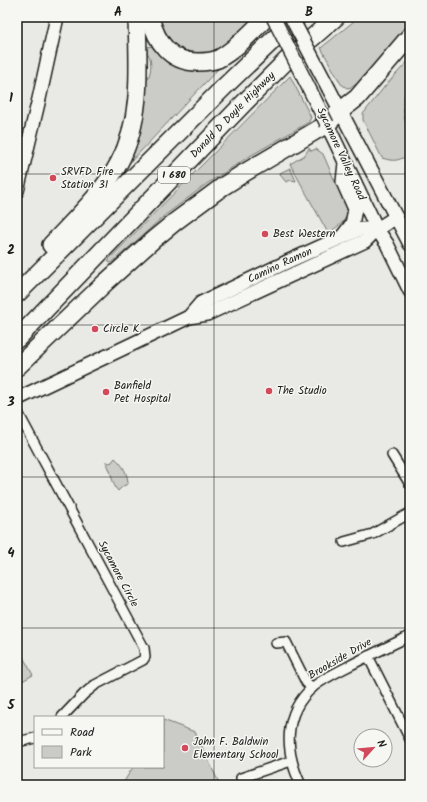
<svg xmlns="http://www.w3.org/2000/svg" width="427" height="802" font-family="Kalam,sans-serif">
	<rect width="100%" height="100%" fill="#e9e9e5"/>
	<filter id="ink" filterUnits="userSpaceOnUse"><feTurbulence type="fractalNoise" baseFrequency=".025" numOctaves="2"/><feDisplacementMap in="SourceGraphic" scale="8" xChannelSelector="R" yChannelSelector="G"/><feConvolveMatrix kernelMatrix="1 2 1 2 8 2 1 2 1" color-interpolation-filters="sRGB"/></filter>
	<g filter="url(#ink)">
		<g fill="#cbcbc7" stroke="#747472">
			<path d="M158,17H258C237,37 220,61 188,53C180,51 173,46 168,40C163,34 161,24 158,17Z"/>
			<path d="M359,17H410V27C399,40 362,88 347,88L341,84L321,48Z"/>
			<path d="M157,46L218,67V69L125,168L145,84C150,76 152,68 150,58C149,54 145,51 144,47Z"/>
			<path d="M410,59V84L405,93L403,104L404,117L410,135V153C400,161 394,162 382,158L363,120V114L385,86Z"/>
			<path d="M290,76L311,117L309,122L250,156L208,183L164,216L115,260L111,263L109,262V259Z"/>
			<path d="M309,148L311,151L316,149L323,154L347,209C349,220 336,228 328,233L290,164L305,155Z"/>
			<path d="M290,168L296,181L291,180L286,182L281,176L280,173Z"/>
			<path d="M115,458C123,465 128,474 128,484L123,486L118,491C111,483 112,471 106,462V461L109,463L112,462Z"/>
			<path d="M17,646L33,675L17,684Z"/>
			<path d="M163,720L195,732L220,785H122L133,767H163Z"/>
		</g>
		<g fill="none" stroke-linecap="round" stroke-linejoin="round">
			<defs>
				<g id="street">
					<path d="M17,411L144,648L145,657L143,660L95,685L84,694L62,717"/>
					<path d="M392,455L410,484"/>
					<path d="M344,542L373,534L410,513"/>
					<path d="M276,643L286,642L306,682L312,688"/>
					<path d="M368,656L410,739"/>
					<path d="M17,742L35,738"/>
					<path d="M241,778L291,761"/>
					<path d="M301,785C285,752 282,714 313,687C323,679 335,673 347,667C368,656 389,646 410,636"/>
				</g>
				<g id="secondary">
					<path d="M329,89L410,244"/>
					<path d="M327,124L377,229L387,244L410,291"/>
					<path d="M17,191L39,99L57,17"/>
					<path d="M342,237L352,224L355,209L343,182L345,163"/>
					<path id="s1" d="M189,317L201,303L289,261L360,229H377"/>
					<path d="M17,399L189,317L207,314L365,241L377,229L396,217"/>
				</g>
				<g id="highway">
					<path d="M150,17C156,41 170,62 197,62C204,62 211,62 218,59C236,50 253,30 267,17"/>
					<path d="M51,245C74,220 103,193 119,163C143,118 138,66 137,17"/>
					<path d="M17,294L224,87L297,17"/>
					<path id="s2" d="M17,339L243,104L289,58L336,17"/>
					<path d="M17,367L106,282L154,239L176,221L222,187L244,173L327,124L340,111L357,98L410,36"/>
				</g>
			</defs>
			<use href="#street" stroke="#1c1c1c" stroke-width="12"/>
			<use href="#secondary" stroke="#1c1c1c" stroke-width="16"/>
			<use href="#highway" stroke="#1c1c1c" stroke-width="20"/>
			<use href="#street" stroke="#f6f6f2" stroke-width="9"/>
			<use href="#secondary" stroke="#f6f6f2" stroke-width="13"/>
			<use href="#highway" stroke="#f6f6f2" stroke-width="17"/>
			<defs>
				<g id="secondary-bridge">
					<path d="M273,17L327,124"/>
					<path d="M291,17L329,89"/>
				</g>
			</defs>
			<use href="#secondary-bridge" stroke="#1c1c1c" stroke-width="16" stroke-linecap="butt"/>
			<use href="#secondary-bridge" stroke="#f6f6f2" stroke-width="13"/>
		</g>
	</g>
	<path fill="none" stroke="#1c1c1c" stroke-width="1" stroke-opacity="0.55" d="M214,17V785M17,174H410M17,325H410M17,477H410M17,628H410"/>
	<g fill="#d1495b" stroke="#f6f6f2" stroke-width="1.5">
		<circle cx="53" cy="178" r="4"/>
		<circle cx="265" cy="234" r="4"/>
		<circle cx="95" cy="329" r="4"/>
		<circle cx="269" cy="391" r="4"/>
		<circle cx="106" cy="392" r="4"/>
		<circle cx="185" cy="748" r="4"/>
	</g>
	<g text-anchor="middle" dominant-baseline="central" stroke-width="3" stroke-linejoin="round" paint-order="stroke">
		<rect fill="#f6f6f2" stroke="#5d5d5c" stroke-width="1" x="158" y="167" width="32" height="16" rx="3"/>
		<g font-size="10" font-weight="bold" fill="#1c1c1c">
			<text x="174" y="175">I 680</text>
		</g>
		<g font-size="11" fill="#1c1c1c" stroke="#f6f6f2">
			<text stroke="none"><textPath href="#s2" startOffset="311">Donald D Doyle Highway</textPath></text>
			<text transform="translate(341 154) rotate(65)">Sycamore Valley Road</text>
			<text stroke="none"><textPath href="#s1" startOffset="106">Camino Ramon</textPath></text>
			<text transform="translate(118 574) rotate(62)">Sycamore Circle</text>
			<text transform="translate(340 659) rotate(-30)">Brookside Drive</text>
		</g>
		<g font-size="11" fill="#1c1c1c" stroke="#f6f6f2" text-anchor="start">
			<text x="61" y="172">SRVFD Fire<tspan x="61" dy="13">Station 31</tspan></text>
			<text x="273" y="234">Best Western</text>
			<text x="103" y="329">Circle K</text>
			<text x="114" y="386">Banfield<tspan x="114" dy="13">Pet Hospital</tspan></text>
			<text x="277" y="391">The Studio</text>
			<text x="193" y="742">John F. Baldwin<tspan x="193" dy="13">Elementary School</tspan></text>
		</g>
	</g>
	<rect width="427" height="802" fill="none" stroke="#f6f6f2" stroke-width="44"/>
	<rect x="34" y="716" width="130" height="52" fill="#f6f6f2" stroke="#9f9f9c"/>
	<rect x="42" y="729" width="20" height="6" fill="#f6f6f2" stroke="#9f9f9c"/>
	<text x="70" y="736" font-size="12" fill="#1c1c1c">Road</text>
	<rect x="42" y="746" width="20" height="12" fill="#cbcbc7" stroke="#9f9f9c"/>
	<text x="70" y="756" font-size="12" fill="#1c1c1c">Park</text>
	<g transform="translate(373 748) rotate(63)"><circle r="19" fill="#f6f6f2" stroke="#9f9f9c"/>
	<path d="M0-3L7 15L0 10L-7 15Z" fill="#d1495b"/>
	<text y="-6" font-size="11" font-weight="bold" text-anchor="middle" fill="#1c1c1c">N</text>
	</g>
	<rect x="22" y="22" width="383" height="758" fill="none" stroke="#1c1c1c" stroke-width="1.5"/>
	<g font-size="13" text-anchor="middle" font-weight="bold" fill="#1c1c1c">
		<text x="118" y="16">A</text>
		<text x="309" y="16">B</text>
		<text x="11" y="102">1</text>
		<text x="11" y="254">2</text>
		<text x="11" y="406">3</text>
		<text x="11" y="557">4</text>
		<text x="11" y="709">5</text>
	</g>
</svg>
